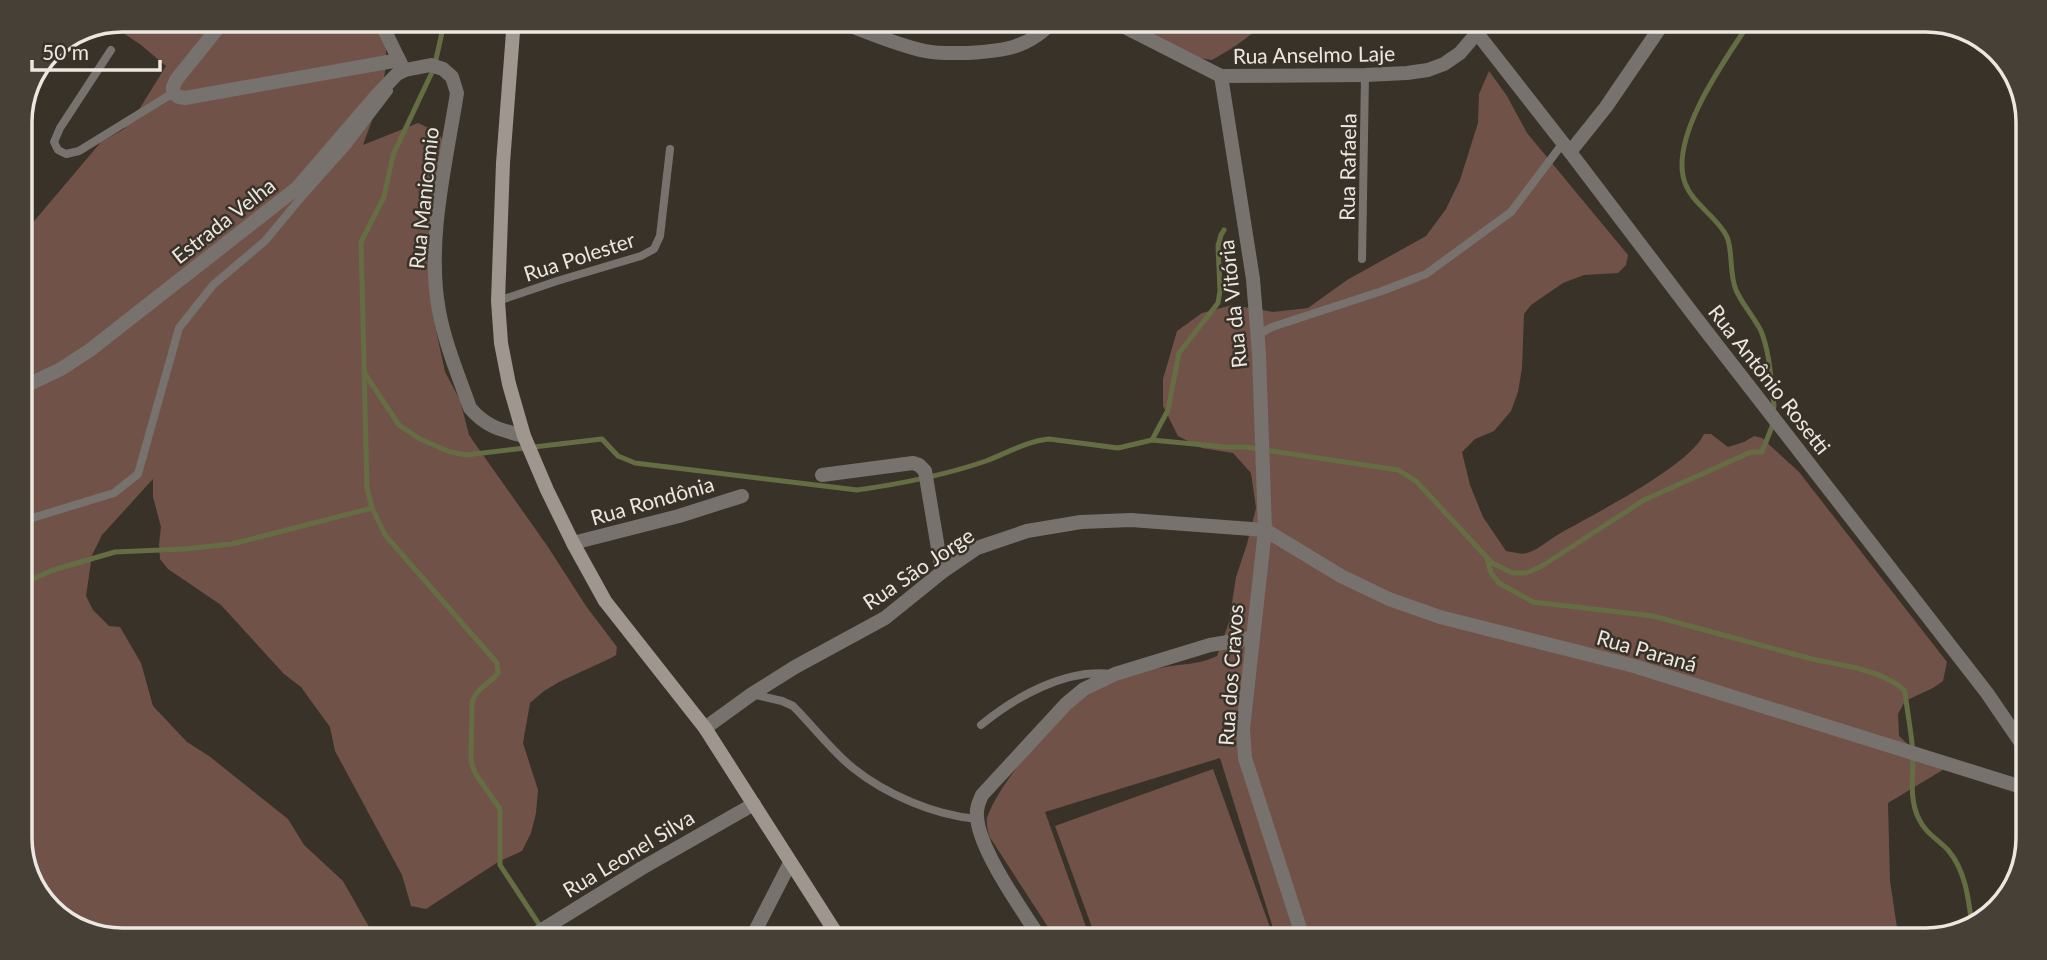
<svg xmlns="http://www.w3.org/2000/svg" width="2047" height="960" font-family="Lato,sans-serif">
	<rect width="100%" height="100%" fill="#393228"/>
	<g fill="#715248">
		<path d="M121,19H375C380,29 386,40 386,51C388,80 373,118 363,145L418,123L439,133L444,144L427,254L433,316L445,372L460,400L469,435L548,547L586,606L617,647L616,655L611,658L559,682L544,691L530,703L523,743L538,790L536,813L531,833L522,851L498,862L426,909L411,906L402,875L335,751L330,727L301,687L284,674L221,605L168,569L160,559L159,544L161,527L153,497V479L102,535L92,555L86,596L93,610L109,626L120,627L141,663L153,706L187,742L209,756L288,819L304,845L343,881L377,941H121L76,930L37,896L20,846L19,239L101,142L124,129L135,116L166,66L141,45L110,24Z"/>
		<path d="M1120,19H1267L1261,27L1234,47L1212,60L1184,56Z"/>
		<path d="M1489,71L1507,96L1527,133L1628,255L1626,265L1618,273L1584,275L1563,283L1531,305L1524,314L1522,368L1518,392L1511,411L1494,431L1475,439L1462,452L1470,485L1483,517L1506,551C1513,552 1521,555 1527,553C1540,549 1548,540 1559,534C1592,515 1690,466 1704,434H1711L1728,447L1744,442L1754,436L1762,438L1799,472L1947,662L1943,681L1933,688L1905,701L1898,714L1899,736L1916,752L1946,768L1888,803L1890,881L1899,941H1277L1220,758L1045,812L1091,941H1057L989,836C988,829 985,821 988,815C1002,777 1067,703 1104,685C1117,679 1145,670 1160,668C1182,663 1195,666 1217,656L1229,622L1236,577L1247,544L1256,508L1251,473L1233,453L1202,448L1178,436L1163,406V379L1177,331L1202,313L1232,305L1273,312L1308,308L1347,280L1426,236L1446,209L1460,180L1478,123L1479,94Z"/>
		<path d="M1213,769L1275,941H1097L1055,826Z"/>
	</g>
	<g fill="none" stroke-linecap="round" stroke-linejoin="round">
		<g stroke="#656d43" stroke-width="5">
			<path d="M445,19L434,68L393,155L384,197L361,242L367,488L372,508L385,535L497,663L498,673C490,684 476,688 472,702L471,761L475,773L500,809V865L550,941"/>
			<path d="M1752,19C1727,57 1668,137 1685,183C1693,205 1718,217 1727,237C1733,251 1729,273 1736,290C1742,304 1754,317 1761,331C1770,353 1771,381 1774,405L1773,414"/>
			<path d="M365,374L399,425L418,438L450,452L466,455L602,439L618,456L635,463L857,490C900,484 945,475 986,461C1007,453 1027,441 1049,439L1118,448L1152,440L1225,447H1245L1398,470L1416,481L1492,563L1513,573H1526L1542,566L1644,500L1751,452H1762L1773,424"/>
			<path d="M1152,440L1168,410L1179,353L1218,303L1220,291L1218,246L1221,235L1224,230"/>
			<path d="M1487,559L1491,573L1499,583L1533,602L1653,616L1812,659L1857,668L1879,675L1897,684L1905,691C1907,712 1912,734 1913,755C1913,776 1909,800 1919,819C1925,833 1939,840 1948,850C1966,871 1969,901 1972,927"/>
			<path d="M19,585L53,570L115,552L184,549L232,544L372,508"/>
		</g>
		<g stroke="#78726e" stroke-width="8">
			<path d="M111,50L60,128L54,142L58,150L66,154L79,151L173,93"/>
			<path d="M1362,259L1365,75"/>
			<path d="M498,301L557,281L641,256L654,249L660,236L670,149"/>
			<path d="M1258,335L1272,327L1382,291L1426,274L1511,212L1563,143"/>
			<path d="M19,522L114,493L138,474L179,328L213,285L265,241L304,194L347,146L389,91"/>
			<path d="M752,694L782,701L793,706C813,726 831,750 853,768C887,795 934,815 977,819"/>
			<path d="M981,725C1015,697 1066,668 1112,674"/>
		</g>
		<g stroke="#78726e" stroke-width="14">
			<path d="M225,19L176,80L173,87V93L179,97L185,98L399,60"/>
			<path d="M379,19L402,66"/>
			<path d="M833,19C863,30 893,44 925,51C939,54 953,53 968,53C1004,51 1030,48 1055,19"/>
			<path d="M1109,19L1221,76L1365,75L1407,73L1428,70L1444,64L1460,53L1477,33L1484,19"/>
			<path d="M1477,33L1570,152L1696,318L1987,693L2028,753"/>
			<path d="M1221,76L1253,279L1259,354L1265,530L1243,729L1245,758L1304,941"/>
			<path d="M1570,152L1606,107L1666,19"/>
			<path d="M19,389L61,369L90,350L297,188L377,95L397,74L405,70L431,65L443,69L452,77L457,93C446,163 426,241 439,311C445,344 459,377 470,408C486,427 501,430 524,436"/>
			<path d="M822,475L913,463L919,465L925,471L942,572"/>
			<path d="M573,543L679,516L742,496"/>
			<path d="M705,728L752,694L795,667L885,618L942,572L977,548L1027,531L1081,522L1131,520L1265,530L1341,576L1389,599L1440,617L1634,666L2028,789"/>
			<path d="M524,941L642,868L754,804"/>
			<path d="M750,941L790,863"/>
			<path d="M804,941L836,933"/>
			<path d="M1042,941C1023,911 978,849 977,816C976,808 979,802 982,795L1066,704L1084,689L1115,674L1210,645L1252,638"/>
		</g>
		<path stroke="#9e968f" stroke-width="14" d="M514,19L503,163L498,301L501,343L509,384L524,436L547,490L573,543L605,601L705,728L841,941"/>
	</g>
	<g text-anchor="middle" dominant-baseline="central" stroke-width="5" stroke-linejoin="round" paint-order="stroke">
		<g font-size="21" fill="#ece7e1" stroke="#393228">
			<text transform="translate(1314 54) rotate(-1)">Rua Anselmo Laje</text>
			<text transform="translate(1347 167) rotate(-89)">Rua Rafaela</text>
			<text transform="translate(423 198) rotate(-84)">Rua Manicomio</text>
			<text transform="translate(223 220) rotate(-38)">Estrada Velha</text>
			<text transform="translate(579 256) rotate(-18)">Rua Polester</text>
			<text transform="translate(1232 304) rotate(-96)">Rua da Vitória</text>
			<text transform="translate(1770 379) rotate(52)">Rua Antônio Rosetti</text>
			<text transform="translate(652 500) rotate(-16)">Rua Rondônia</text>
			<text transform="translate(918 568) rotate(-34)">Rua São Jorge</text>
			<text transform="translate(1647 650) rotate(16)">Rua Paraná</text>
			<text transform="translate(1230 675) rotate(-86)">Rua dos Cravos</text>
			<text transform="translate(628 853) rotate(-31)">Rua Leonel Silva</text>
		</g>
	</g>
	<path d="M0 0H2047V960H0ZM122 32H1926A90 90 0 0 1 2016 122V838A90 90 0 0 1 1926 928H122A90 90 0 0 1 32 838V122A90 90 0 0 1 122 32Z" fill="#474037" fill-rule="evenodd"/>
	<path fill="none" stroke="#ece7e1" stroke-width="3.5" d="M122 32H1926A90 90 0 0 1 2016 122V838A90 90 0 0 1 1926 928H122A90 90 0 0 1 32 838V122A90 90 0 0 1 122 32Z"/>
	<path d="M32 60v10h128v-10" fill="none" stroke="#ece7e1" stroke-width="3.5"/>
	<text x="42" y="60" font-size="21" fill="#ece7e1" stroke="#393228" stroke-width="5" paint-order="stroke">50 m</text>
</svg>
